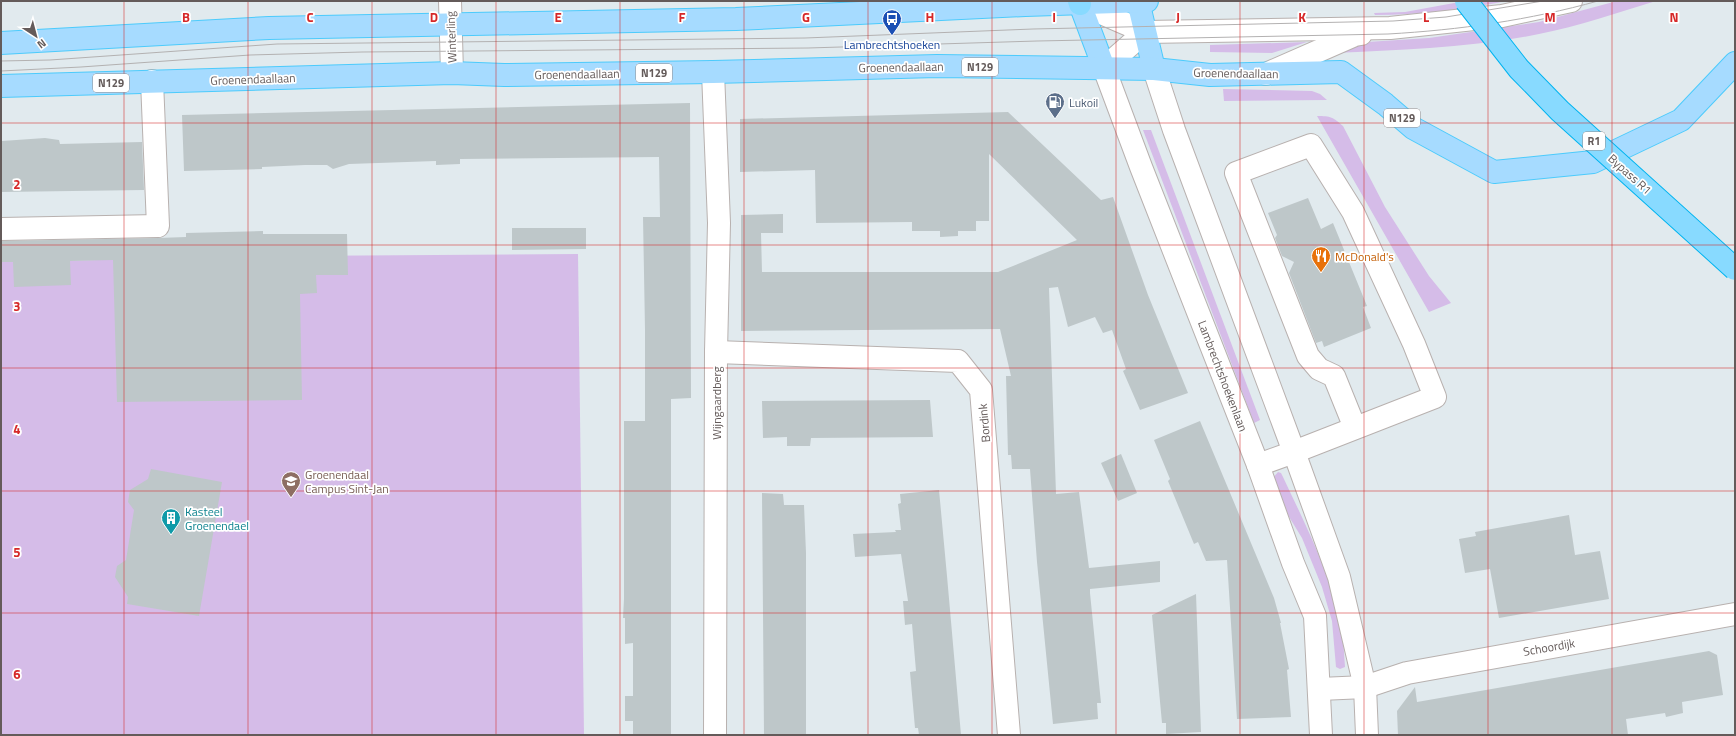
<svg xmlns="http://www.w3.org/2000/svg" width="1736" height="736" font-family="'Titillium Web',sans-serif">
	<rect width="100%" height="100%" fill="#e1eaee"/>
	<g fill="#d5bce8">
		<path d="M1465,1H1507C1464,9 1419,15 1375,15L1374,13L1405,12Z"/>
		<path d="M1617,1H1656C1617,13 1579,26 1539,34C1471,48 1402,50 1333,53L1367,42L1429,38L1539,22Z"/>
		<path d="M1307,42L1272,53L1210,52V45Z"/>
		<path d="M1223,89L1312,91L1320,94L1327,100L1224,101Z"/>
		<path d="M1317,116C1331,116 1333,117 1343,126L1385,207L1429,276L1451,303L1429,312Z"/>
		<path d="M1143,130H1151L1260,420L1254,423Z"/>
		<path d="M578,254L584,735H1V262L286,256Z"/>
		<path d="M1278,472L1281,473L1283,477C1305,524 1335,582 1342,634C1344,645 1344,656 1345,667L1340,669L1336,667L1332,621L1322,587L1302,538L1280,502L1272,479Z"/>
	</g>
	<g fill="#bec7c9">
		<path d="M690,103L691,398L671,399V735H633V721H625V696H633V643L625,644V618H623L624,599V421H645V329L643,217H660L659,157L460,159V164L436,165V161L349,164L333,169L327,165H305L262,167V169L184,171L182,115Z"/>
		<path d="M1008,112L1101,200L1113,197L1148,295L1188,393L1140,410L1123,371L1126,369L1112,330L1103,333L1095,317L1068,327L1058,287L1049,288L1056,494L1079,492L1089,568L1160,561V582L1090,589V593L1101,703H1097L1098,719L1053,724L1037,562L1030,469H1012L1011,455H1008L1006,376H1011L1000,329L741,331V215L783,214V233H761L762,272H998L1077,240L989,154V221H976V231H958V236L940,237V231H912V222L816,223L815,170L740,172V119Z"/>
		<path d="M45,138L59,140L60,144L142,142L144,190L1,192L2,141Z"/>
		<path d="M1308,198L1321,229L1333,223L1367,306L1363,307L1371,328L1324,347L1322,341L1316,343L1289,273L1294,262L1282,256L1275,238L1277,235L1268,213Z"/>
		<path d="M512,228H586V249L512,250Z"/>
		<path d="M263,231V234H347L348,275H316L317,293L300,294L302,400L117,402L113,260L70,261L71,285L14,287L13,262H1V241L158,238L186,237V233Z"/>
		<path d="M930,400L933,437L811,438L810,446H787V437L763,438L762,401Z"/>
		<path d="M1200,421L1274,598L1281,623H1280L1289,669L1287,670L1291,717L1237,719L1227,560L1206,561L1198,542L1194,544L1168,481L1170,479L1154,440Z"/>
		<path d="M1121,454L1137,493L1118,501L1101,463Z"/>
		<path d="M151,469L222,482L199,616L127,604L128,597L115,577L117,566L126,560L134,510L128,502L130,490L148,479Z"/>
		<path d="M939,490L947,576L961,735H919L918,728H915L910,672L916,671L912,624L905,625L903,601H908L901,554L855,557L853,534L896,532L895,530H901L898,504L901,503L900,494Z"/>
		<path d="M762,493L783,494L784,505H804L806,553V735H764Z"/>
		<path d="M1569,515L1575,555L1600,551L1609,599L1499,618L1490,569L1465,573L1459,539L1476,536L1475,532Z"/>
		<path d="M1196,594L1201,732L1166,734V723H1162L1152,615Z"/>
		<path d="M1709,651L1717,655L1723,695L1682,702L1683,713L1666,717L1665,713L1626,719L1628,735H1398L1397,711L1415,687L1417,702Z"/>
	</g>
	<g fill="none" stroke-linecap="round" stroke-linejoin="round">
		<defs>
			<g id="minor">
				<path d="M450,1L452,73"/>
				<path d="M1080,4L1145,32L1390,28L1502,16L1571,1"/>
				<path d="M1145,32L1104,68L1141,167L1258,465L1293,563L1315,616L1321,735"/>
				<path d="M1154,69L1174,130L1294,452L1339,577L1365,687L1367,735"/>
				<path d="M713,72L719,223L716,352L715,735"/>
				<path d="M1266,74L1355,35L1361,34"/>
				<path d="M1,229L158,226L152,81"/>
				<path d="M716,352L958,361L981,390L1009,735"/>
				<path d="M1258,465L1294,452L1435,397L1414,344L1353,212L1311,145L1236,173L1308,356L1319,369L1334,376L1355,428"/>
				<path d="M1320,689L1365,687L1407,673L1735,614"/>
			</g>
			<g id="major">
				<path d="M1138,1L1154,69"/>
				<path d="M1080,4L1104,68"/>
				<path d="M1,43L269,28L736,19L1025,5L1147,1"/>
				<path d="M1,86L452,73L504,75L713,72L937,66L1154,69L1210,75L1341,72L1385,104L1413,128L1494,172L1593,162L1681,120L1735,63"/>
			</g>
			<path id="highway" d="M1079,1L1080,4"/>
		</defs>
		<use href="#minor" stroke="#b8b1af" stroke-width="24"/>
		<use href="#major" stroke="#4ccbfc" stroke-width="24"/>
		<use href="#highway" stroke="#00b4f0" stroke-width="24"/>
		<use href="#minor" stroke="#fff" stroke-width="22"/>
		<use href="#major" stroke="#a6dbff" stroke-width="22"/>
		<use href="#highway" stroke="#88daff" stroke-width="22"/>
		<g stroke="#b3b1b1" stroke-width="1">
			<path d="M1,61L50,60L277,44L805,38L1033,29L1393,21L1446,17L1543,1"/>
			<path d="M1,71L81,67L250,55L362,52L808,48L1037,41L1388,34C1459,30 1530,20 1598,1"/>
		</g>
		<defs>
			<path id="highway-bridge" d="M1466,1L1519,69L1560,111L1735,269"/>
		</defs>
		<use href="#highway-bridge" stroke="#00b4f0" stroke-width="24" stroke-linecap="butt"/>
		<use href="#highway-bridge" stroke="#88daff" stroke-width="22"/>
	</g>
	<path fill="none" stroke="#d62828" stroke-width="1" stroke-opacity="0.55" d="M124,1V735M248,1V735M372,1V735M496,1V735M620,1V735M744,1V735M868,1V735M992,1V735M1116,1V735M1240,1V735M1364,1V735M1488,1V735M1612,1V735M1,123H1735M1,245H1735M1,368H1735M1,491H1735M1,613H1735"/>
	<defs>
		<symbol id="bus-pin" viewBox="-11 -11 22 30"><path d="M0 17L-7.5 6A9.5 9.5 0 1 1 7.5 6Z" fill="#1a4fb4" stroke="#fff"/><path d="M-5-6H5V4H4V6H2V4H-2V6H-4V4H-5ZM-3.5-4V0h7V-4ZM-3.5 1.2v1.5H-2V1.2ZM2 1.2v1.5H3.5V1.2Z" fill="#fff"/></symbol>
		<symbol id="fuel-pin" viewBox="-11 -11 22 30"><path d="M0 17L-7.5 6A9.5 9.5 0 1 1 7.5 6Z" fill="#5c6f8a" stroke="#fff"/><path d="M-5.5-6h7V0h2V4h1.3V-2.5L3-4.5l.8-.8L6-3V5H2.5V1h-1V6h-7ZM-4.2-4.7v3.2H.2V-4.7Z" fill="#fff"/></symbol>
		<symbol id="restaurant-pin" viewBox="-11 -11 22 30"><path d="M0 17L-7.5 6A9.5 9.5 0 1 1 7.5 6Z" fill="#e8710a" stroke="#fff"/><path d="M-5-6h1v4h1v-4h1v4h1v-4h1v5L-1.5 .5V6h-2V.5L-5-1ZM5-6V6H3V1.5H1.5Q1.5-4 5-6Z" fill="#fff"/></symbol>
		<symbol id="school-pin" viewBox="-11 -11 22 30"><path d="M0 17L-7.5 6A9.5 9.5 0 1 1 7.5 6Z" fill="#8d6e63" stroke="#fff"/><path d="M0-5L7-2L0 1L-7-2ZM-4 1L0 2.5L4 1V4Q0 6-4 4Z" fill="#fff"/></symbol>
		<symbol id="building-pin" viewBox="-11 -11 22 30"><path d="M0 17L-7.5 6A9.5 9.5 0 1 1 7.5 6Z" fill="#0f9aa8" stroke="#fff"/><path d="M-4-6H4V6H1V3H-1V6H-4ZM-2.5-4.3h1.7v1.8h-1.7ZM.8-4.3h1.7v1.8H.8ZM-2.5-1h1.7V.8h-1.7ZM.8-1h1.7V.8H.8Z" fill="#fff"/></symbol>
	</defs>
	<g fill-rule="evenodd">
		<use href="#bus-pin" x="881" y="8" width="22" height="30"/>
		<use href="#fuel-pin" x="1044" y="91" width="22" height="30"/>
		<use href="#restaurant-pin" x="1310" y="245" width="22" height="30"/>
		<use href="#school-pin" x="280" y="470" width="22" height="30"/>
		<use href="#building-pin" x="160" y="507" width="22" height="30"/>
	</g>
	<g text-anchor="middle" dominant-baseline="central" stroke-width="3.5" stroke-linejoin="round" paint-order="stroke">
		<g fill="#fff" stroke="#928c8c" stroke-width="1">
			<rect x="962" y="58" width="36" height="18" rx="3"/>
			<rect x="636" y="64" width="36" height="18" rx="3"/>
			<rect x="93" y="74" width="36" height="18" rx="3"/>
			<rect x="1384" y="109" width="36" height="18" rx="3"/>
			<rect x="1583" y="132" width="22" height="18" rx="3"/>
		</g>
		<g font-size="11" font-weight="bold" fill="#645b5a">
			<text x="980" y="67">N129</text>
			<text x="654" y="73">N129</text>
			<text x="111" y="83">N129</text>
			<text x="1402" y="118">N129</text>
			<text x="1594" y="141">R1</text>
		</g>
		<g font-size="12" fill="#645b5a" stroke="#fff">
			<text transform="translate(451 37) rotate(-92)">Winterling</text>
			<text transform="translate(901 67) rotate(-1)">Groenendaallaan</text>
			<text transform="translate(1236 73) rotate(1)">Groenendaallaan</text>
			<text transform="translate(577 74) rotate(-1)">Groenendaallaan</text>
			<text transform="translate(253 79) rotate(-2)">Groenendaallaan</text>
			<text transform="translate(1630 174) rotate(42)">Bypass R1</text>
			<text transform="translate(1223 376) rotate(69)">Lambrechtshoekenlaan</text>
			<text transform="translate(716 403) rotate(-90)">Wijngaardberg</text>
			<text transform="translate(984 423) rotate(-95)">Bordink</text>
			<text transform="translate(1549 647) rotate(-10)">Schoordijk</text>
		</g>
		<g font-size="12" fill="#164399" stroke="#fff">
			<text x="892" y="44">Lambrechtshoeken</text>
		</g>
		<g font-size="12" fill="#4e5e75" stroke="#fff" text-anchor="start">
			<text x="1069" y="102">Lukoil</text>
		</g>
		<g font-size="12" fill="#c56008" stroke="#fff" text-anchor="start">
			<text x="1335" y="256">McDonald's</text>
		</g>
		<g font-size="12" fill="#785e54" stroke="#fff" text-anchor="start">
			<text x="305" y="474">Groenendaal<tspan x="305" dy="14">Campus Sint-Jan</tspan></text>
		</g>
		<g font-size="12" fill="#0d838f" stroke="#fff" text-anchor="start">
			<text x="185" y="511">Kasteel<tspan x="185" dy="14">Groenendael</tspan></text>
		</g>
	</g>
	<g font-size="13" text-anchor="middle" font-weight="bold" fill="#d62828" stroke="#fff" stroke-width="3.5" stroke-linejoin="round" paint-order="stroke">
		<text x="186" y="22">B</text>
		<text x="310" y="22">C</text>
		<text x="434" y="22">D</text>
		<text x="558" y="22">E</text>
		<text x="682" y="22">F</text>
		<text x="806" y="22">G</text>
		<text x="930" y="22">H</text>
		<text x="1054" y="22">I</text>
		<text x="1178" y="22">J</text>
		<text x="1302" y="22">K</text>
		<text x="1426" y="22">L</text>
		<text x="1550" y="22">M</text>
		<text x="1674" y="22">N</text>
		<text x="17" y="189">2</text>
		<text x="17" y="311">3</text>
		<text x="17" y="434">4</text>
		<text x="17" y="557">5</text>
		<text x="17" y="679">6</text>
	</g>
	<rect width="1736" height="736" fill="none" stroke="#645b5a" stroke-width="4"/>
	<g transform="translate(36 36) rotate(144)" stroke="#ffffff" stroke-width="3" paint-order="stroke">
	<path d="M0-3L7 15L0 10L-7 15Z" fill="#645b5a"/>
	<text y="-6" font-size="11" font-weight="bold" text-anchor="middle" fill="#645b5a">N</text>
	</g>
</svg>
